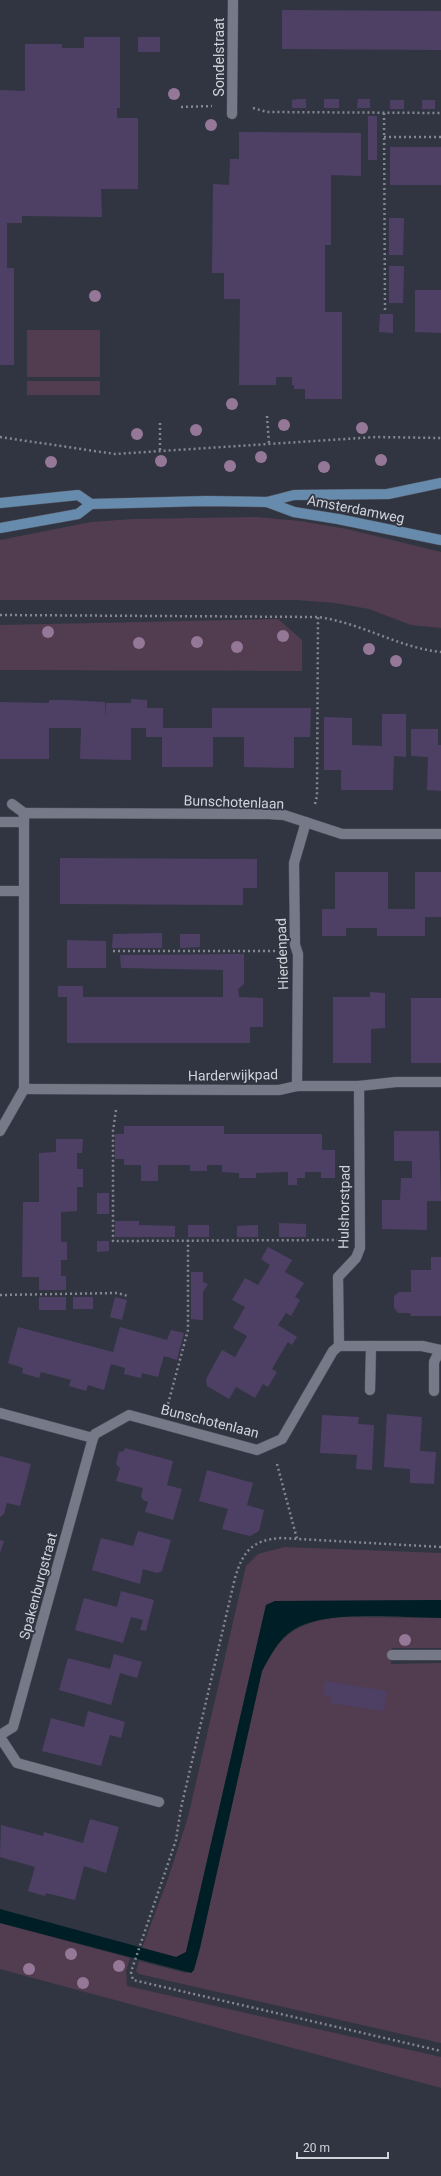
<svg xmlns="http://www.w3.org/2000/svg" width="441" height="2176" font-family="Roboto,sans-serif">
	<rect width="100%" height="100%" fill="#313541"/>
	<g fill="#523d50">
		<rect x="27" y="330" width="73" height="47"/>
		<rect x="27" y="381" width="73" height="14"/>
		<path d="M256,517L300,521L347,529L441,552V628L411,625L369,609L335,603L296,600H0V540L91,522L133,519Z"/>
		<path d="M278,619L302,640V671L0,670V625Z"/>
		<path d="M285,1547L441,1553V1600L275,1601L266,1605L186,1952L176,1957L142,1948L169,1876L188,1817L246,1566L258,1554Z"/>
		<path d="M338,1617L441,1618V1648H392L391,1664L441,1663V2043L139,1974L136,1971L139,1961L186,1973L200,1948L262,1671C282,1633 295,1624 338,1617Z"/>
		<path d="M0,1923L130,1958L126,1971L127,1986L441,2057V2088L0,1969Z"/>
	</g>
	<path fill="#001e25" d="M441,1600V1618C402,1618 325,1609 293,1630C278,1639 270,1657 262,1671L200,1948L194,1970L191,1973L0,1923V1909L176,1957L186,1952L266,1605L275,1601Z"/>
	<g fill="#4e4065">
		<path d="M282,10L441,11V50L282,49Z"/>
		<path d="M84,37H120V108H117V118H138V189H101L102,217L22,216V223H7V268H14V365H0V90L25,91V44H62V48H84Z"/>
		<rect x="138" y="37" width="22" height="15"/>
		<path d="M299,99H306V108H292V100Z"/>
		<rect x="324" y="99" width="15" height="9"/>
		<path d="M358,99H370V108H357Z"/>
		<rect x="390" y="100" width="14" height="9"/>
		<rect x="422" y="100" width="13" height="9"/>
		<rect x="368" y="116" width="9" height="44"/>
		<path d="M239,132L361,133V176L331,175V245H325V312H342V399H305V389H294V385H292V377H276V385H239L240,299H224V273H212L213,184L229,185L230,159H239Z"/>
		<rect x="390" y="147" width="51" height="38"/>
		<path d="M389,218H404L403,255H389Z"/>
		<path d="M389,266H404L403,303H389Z"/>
		<path d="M415,290H441V333L415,332Z"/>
		<path d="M380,314H393V333L379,332Z"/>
		<path d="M131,699L147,700V708H163V728H212V708H311L310,737H294V768L244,767V737H213V767H162V737H146V728H131V760L80,759L81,728H49V759H0V702L49,703V700H65L105,702L106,719V703H131Z"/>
		<path d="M382,714H406V757L394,756L393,790H341V770H324V717L352,718V745L382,746Z"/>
		<path d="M411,729H438V745H441V791L427,790L428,757L411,756Z"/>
		<path d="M60,858L257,859V888H243V905L60,904Z"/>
		<path d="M335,872H388V909H415V872H441V917H425V936H377V928H346V936H322V909H335Z"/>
		<path d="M162,933V948H112L113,934Z"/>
		<path d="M180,934H200V947L180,948Z"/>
		<path d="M67,940L106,941V968H67Z"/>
		<path d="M244,954V984L238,989L239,997L263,998V1027H250V1043H67V997H58V986H83V997H223V970L121,968L120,955Z"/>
		<path d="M370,992L385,993V1028L371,1029V1063H333V997H370Z"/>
		<rect x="411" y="998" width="30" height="65"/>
		<path d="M124,1126H224V1134H322V1150H335V1178H321V1172H305V1178H297V1185H288V1172L256,1173V1178H239V1173L222,1172V1165H207V1171H190V1165H158V1181H141V1165H124V1159H115V1134H124Z"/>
		<path d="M394,1131H439L441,1201H427V1230L382,1229V1200H400L401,1178H412V1161H394Z"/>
		<path d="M56,1139H83L82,1153H77V1169H83V1187H77V1211L61,1212V1242H67V1260H61V1276H66V1290H39V1277H22L23,1202H39V1153L56,1152Z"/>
		<rect x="97" y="1193" width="12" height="21"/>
		<path d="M115,1221H139V1225L175,1226V1237H115Z"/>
		<path d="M279,1223L306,1224V1237H279Z"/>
		<rect x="188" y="1225" width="21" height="12"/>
		<path d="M258,1225V1237H237V1226Z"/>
		<path d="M97,1241H109V1251L97,1252Z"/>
		<path d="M268,1247L292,1260L285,1272L304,1283L295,1297L300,1300L291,1316L286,1313L278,1325L297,1337L292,1345L288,1342L280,1355L272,1369L277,1372L268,1387L263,1384L255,1398L236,1387L229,1399L207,1386L206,1379L222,1350L235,1357L247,1336L233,1328L245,1307L232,1300L245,1278L258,1285L270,1265L261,1259Z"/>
		<path d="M431,1257H441V1316H411L410,1313H398L394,1308V1296L399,1292H411V1270H431Z"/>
		<path d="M191,1272H203V1282L208,1284L203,1292V1320L191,1319Z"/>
		<rect x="39" y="1297" width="27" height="13"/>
		<rect x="73" y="1297" width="20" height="12"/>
		<path d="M115,1297L127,1300L122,1320L110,1317Z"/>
		<path d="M18,1327L113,1352L120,1327L167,1340L171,1330L184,1333L177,1360L164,1356L158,1377L142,1373L141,1378L124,1374L125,1368L111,1364L104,1390L88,1385L86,1391L69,1386L71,1380L41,1372L39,1378L22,1373L23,1368L8,1363Z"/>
		<path d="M387,1414L422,1417L420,1451L436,1452L434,1484L410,1483V1469L384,1467Z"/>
		<path d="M322,1415L359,1417L358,1424L374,1425L372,1470L356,1469L357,1455L320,1453Z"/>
		<path d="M125,1448L173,1461L167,1485L182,1489L173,1520L145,1512L148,1502L143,1500L141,1496L143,1488L116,1481L120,1468L116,1464L119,1452L124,1451Z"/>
		<path d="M0,1456L31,1464L20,1506L7,1503L4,1514L0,1517Z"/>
		<path d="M207,1470L253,1483L247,1505L264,1510L259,1531L250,1536L222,1529L228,1509L199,1501Z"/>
		<path d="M138,1531L171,1540L162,1571L157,1573L143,1569L140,1584L92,1570L101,1538L133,1546Z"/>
		<path d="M0,1540L4,1541L0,1553Z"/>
		<path d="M121,1591L154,1600L146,1631L140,1630L143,1620L131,1617L123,1643L75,1630L84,1598L117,1607Z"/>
		<path d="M114,1654L142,1662L137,1678L120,1673L111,1705L59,1690L68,1658L110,1669Z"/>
		<path d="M325,1681L387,1691L384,1711L330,1703L331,1696L323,1695Z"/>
		<path d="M88,1711L125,1722L121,1738L110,1735L101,1766L42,1751L51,1718L84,1727Z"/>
		<path d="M90,1819L119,1827L106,1873L84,1866L75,1900L46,1893L45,1896L28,1891L35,1867L0,1857L1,1825L43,1836L44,1832L83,1843Z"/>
	</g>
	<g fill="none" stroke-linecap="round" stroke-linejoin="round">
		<defs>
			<g id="minor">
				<path d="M232,114L233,0"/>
				<path d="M12,804L24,813"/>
				<path d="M0,822H24"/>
				<path d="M0,891H24"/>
				<path d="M297,1086L298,954L295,945L294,863L306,822"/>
				<path d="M24,1089L279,1090L297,1086H359L396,1082H441"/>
				<path d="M0,1131L24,1089V813L269,814L284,815L342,834H441"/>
				<path d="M339,1346L338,1277L356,1258L360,1248L359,1086"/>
				<path d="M370,1390L371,1346"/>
				<path d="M434,1391V1362L440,1350"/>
				<path d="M0,1413L93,1438L95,1434L129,1415L257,1450L282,1439L333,1351L339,1346H422L441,1350"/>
				<path d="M392,1655H441"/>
				<path d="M0,1735L13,1727L93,1438"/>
				<path d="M0,1737L17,1763L159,1802"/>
			</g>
			<g id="major">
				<path d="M267,502L294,512L338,519L441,540"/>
				<path d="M0,503L78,495L91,504L206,501L267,502L294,495L388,494L441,483"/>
				<path d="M0,528L78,514L91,504"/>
			</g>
		</defs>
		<use href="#minor" stroke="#50535e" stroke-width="11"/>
		<use href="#major" stroke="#50535e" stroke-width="11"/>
		<g stroke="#848791" stroke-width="2.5" stroke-dasharray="2 3" stroke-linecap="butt">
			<path d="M181,107L212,106"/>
			<path d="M253,108L267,112L441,113"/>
			<path d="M384,113L385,313"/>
			<path d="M384,137H441"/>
			<path d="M267,416L269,444"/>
			<path d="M160,423V451"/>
			<path d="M0,437L115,454L376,437L441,438"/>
			<path d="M0,615L318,617C362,623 399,648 441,652"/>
			<path d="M315,804L317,796L318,617"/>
			<path d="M113,951H276"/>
			<path d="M116,1110L113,1131V1241L339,1240"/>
			<path d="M0,1295L117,1293L128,1296"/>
			<path d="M168,1404L188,1330V1240"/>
			<path d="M277,1464L297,1539"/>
			<path d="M441,1547L281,1538C252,1540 243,1551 235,1578L181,1808L176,1840L131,1972L133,1980L441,2051"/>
		</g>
		<use href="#minor" stroke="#767a88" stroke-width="10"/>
		<use href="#major" stroke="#678bac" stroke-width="10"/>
	</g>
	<g fill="#957798">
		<circle cx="174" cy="94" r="6"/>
		<circle cx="211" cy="125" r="6"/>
		<circle cx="95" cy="296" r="6"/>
		<circle cx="232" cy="404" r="6"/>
		<circle cx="284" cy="425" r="6"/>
		<circle cx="362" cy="428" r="6"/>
		<circle cx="196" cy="430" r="6"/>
		<circle cx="137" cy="434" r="6"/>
		<circle cx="261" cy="457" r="6"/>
		<circle cx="381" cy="460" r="6"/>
		<circle cx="161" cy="461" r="6"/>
		<circle cx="51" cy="462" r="6"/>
		<circle cx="230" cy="466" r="6"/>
		<circle cx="324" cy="467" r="6"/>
		<circle cx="48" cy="632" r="6"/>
		<circle cx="283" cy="636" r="6"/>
		<circle cx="197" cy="642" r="6"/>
		<circle cx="139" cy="643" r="6"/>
		<circle cx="237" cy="647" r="6"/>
		<circle cx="369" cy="649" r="6"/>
		<circle cx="396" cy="661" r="6"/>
		<circle cx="405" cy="1640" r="6"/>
		<circle cx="71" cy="1954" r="6"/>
		<circle cx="119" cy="1966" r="6"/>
		<circle cx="29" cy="1969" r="6"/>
		<circle cx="83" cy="1983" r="6"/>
	</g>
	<g text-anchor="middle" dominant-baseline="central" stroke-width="3.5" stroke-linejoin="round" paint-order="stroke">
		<g font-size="14" fill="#d1d3db" stroke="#313541">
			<text transform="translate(219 57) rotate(-90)">Sondelstraat</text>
			<text transform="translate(356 509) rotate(11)">Amsterdamweg</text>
			<text transform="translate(234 802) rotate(2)">Bunschotenlaan</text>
			<text transform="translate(282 954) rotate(-92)">Hierdenpad</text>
			<text transform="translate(233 1075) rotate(-1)">Harderwijkpad</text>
			<text transform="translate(344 1207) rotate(-89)">Hulshorstpad</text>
			<text transform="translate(210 1421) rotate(14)">Bunschotenlaan</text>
			<text transform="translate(38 1586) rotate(-75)">Spakenburgstraat</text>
		</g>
	</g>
	<path d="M297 2152v6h91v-6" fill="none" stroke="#d1d3db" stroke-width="2"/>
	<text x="303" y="2152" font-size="12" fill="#d1d3db" stroke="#313541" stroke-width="3" paint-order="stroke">20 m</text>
</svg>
